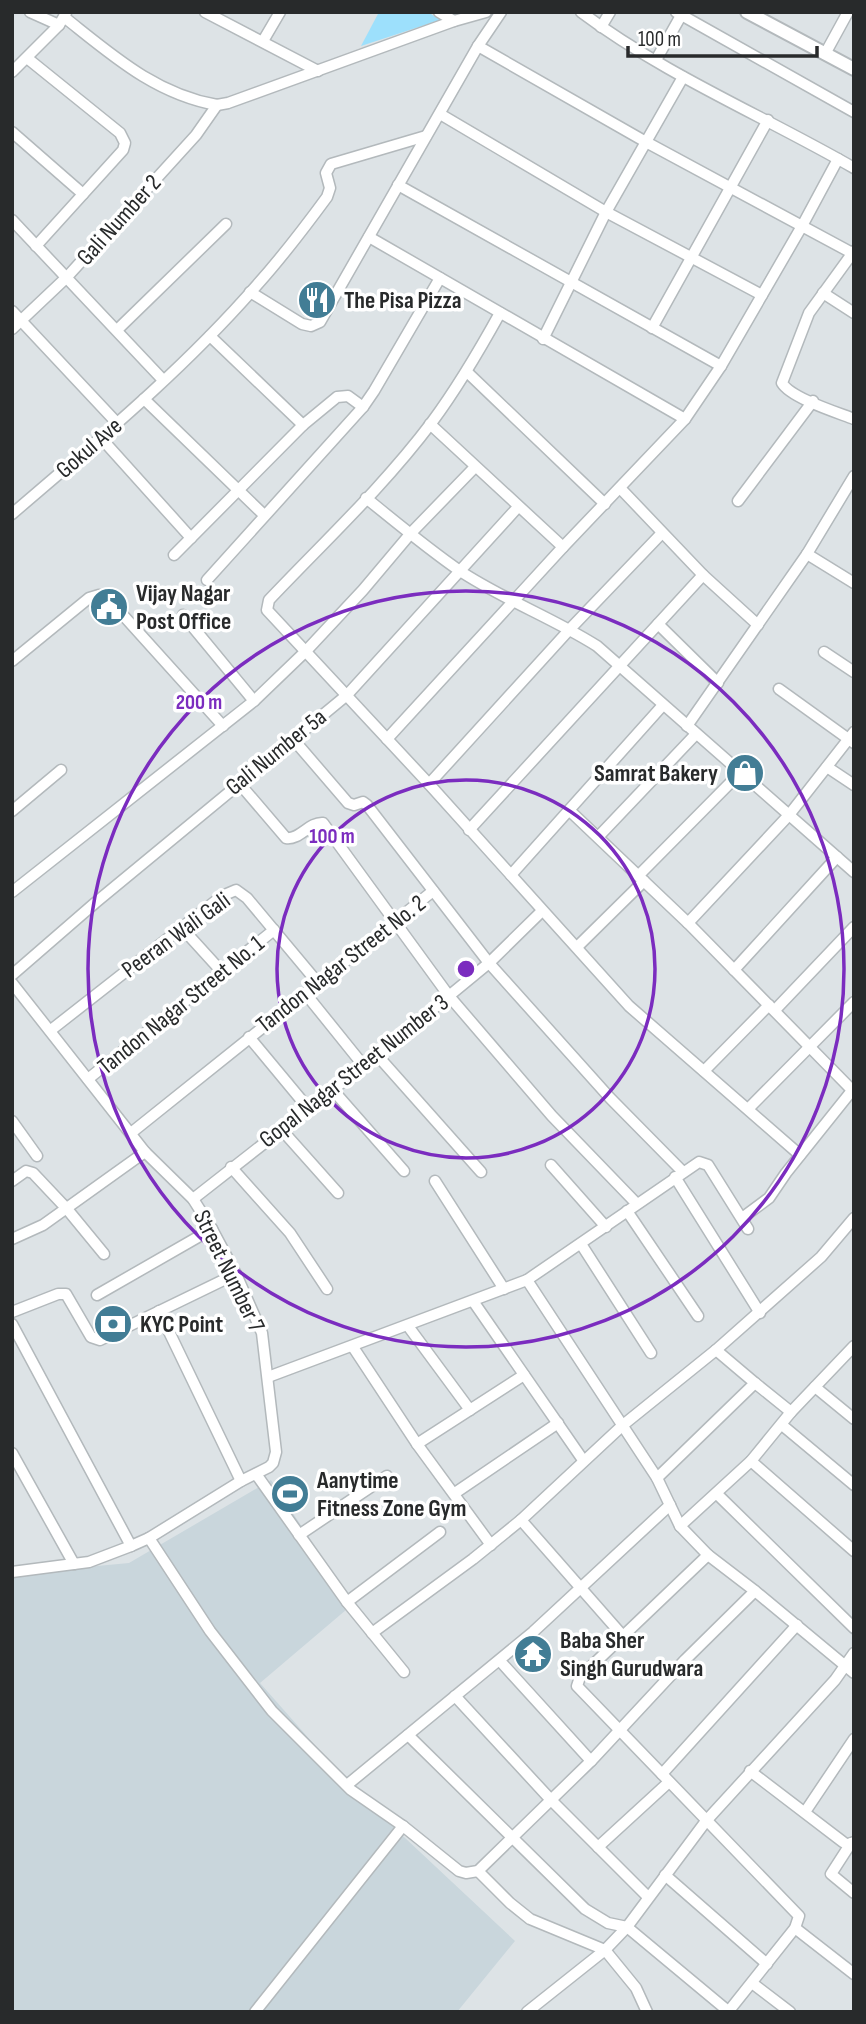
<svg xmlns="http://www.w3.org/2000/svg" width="866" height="2024" font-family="'Sofia Sans Condensed',sans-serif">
	<rect width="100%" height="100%" fill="#dde3e6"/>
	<path fill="#c9d6dc" d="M271,1480L353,1604L260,1683L357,1793L515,1941L457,2012H12V1574L129,1563Z"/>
	<path fill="#9de0fc" d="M379,12H428L440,20L361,46Z"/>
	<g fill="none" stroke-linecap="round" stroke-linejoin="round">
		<defs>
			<g id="minor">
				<path d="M30,12L59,25"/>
				<path d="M205,12L318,71"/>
				<path d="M439,12L454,21"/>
				<path d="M581,12C665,75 764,116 854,168"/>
				<path d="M676,12L854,112"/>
				<path d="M64,17C112,55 155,94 217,105L228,103L454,21L486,12"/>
				<path d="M601,27L610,12"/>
				<path d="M263,41L280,12"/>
				<path d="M478,46L646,142L852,253"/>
				<path d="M825,54L848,12"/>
				<path d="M27,58L120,133L125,143L123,150L36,246"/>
				<path d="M656,60L683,12"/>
				<path d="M12,72L59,25L66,13"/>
				<path d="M440,114L606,212L762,295"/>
				<path d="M12,132L83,194"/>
				<path d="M398,185L721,366"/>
				<path d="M12,220L163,380"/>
				<path d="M369,237L685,419"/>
				<path d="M854,251L809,313L782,383C791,398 836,412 854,419"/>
				<path d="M250,292L302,324L311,326L320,322L478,46L501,12"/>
				<path d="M823,293L854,313"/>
				<path d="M12,311L117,423"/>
				<path d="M500,313C479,351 458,387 432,422C384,486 324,542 269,600L267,610L429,784L629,1006L800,1155"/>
				<path d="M652,328L768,120"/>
				<path d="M12,329L67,277L196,135L217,105"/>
				<path d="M117,330L226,224"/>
				<path d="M210,336L303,425"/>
				<path d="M543,339L606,212L683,77"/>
				<path d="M467,372L605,504"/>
				<path d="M144,399L264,515"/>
				<path d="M430,424L563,547"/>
				<path d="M101,438L191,538"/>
				<path d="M620,488L703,575L758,625"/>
				<path d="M366,498C397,523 428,549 460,571C504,600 553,618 597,646L854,872"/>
				<path d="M738,501L813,401"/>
				<path d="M12,514C97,441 184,369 257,285C282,257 305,227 327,197L330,188L326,173L331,164L426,136"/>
				<path d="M807,554L854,583"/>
				<path d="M174,555L303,425L337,397L348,396L363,407"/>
				<path d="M207,580L363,407L374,391L440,278"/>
				<path d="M183,615L254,701"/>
				<path d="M658,624L718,683"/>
				<path d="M824,652L854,672"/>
				<path d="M12,661L89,598L99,595L113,604L223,726"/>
				<path d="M779,689L854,743"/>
				<path d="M687,726L807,554L854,476"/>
				<path d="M293,739L348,803L354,805L363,802L367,805L489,963L610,1098L683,1172"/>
				<path d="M387,739L563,547L685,419L721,366L802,226L838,159"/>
				<path d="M827,767L854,785"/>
				<path d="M239,783L286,838C300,840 309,822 323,823L449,996L552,1116L636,1203"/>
				<path d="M429,784L570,629L662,533"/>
				<path d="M12,811L61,770"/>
				<path d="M570,811L688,923L852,1090"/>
				<path d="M469,830L703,575"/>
				<path d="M599,836L696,734"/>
				<path d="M511,875L663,705"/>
				<path d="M638,876L740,773"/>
				<path d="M12,892L254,701L306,651L363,590L411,533L475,467"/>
				<path d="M688,923L789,815L854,732"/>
				<path d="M182,928L222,972"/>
				<path d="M577,947L644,881"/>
				<path d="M734,970L837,857"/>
				<path d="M12,975L95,903L347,695L518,507"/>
				<path d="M12,983L145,1152L193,1199L212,1229L236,1274L262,1333L276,1452L273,1463L269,1467L241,1481L149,1538L131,1546L89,1562L12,1572"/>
				<path d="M305,993L363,1065"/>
				<path d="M775,1010L854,927"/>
				<path d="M51,1030L222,896L236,890L247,898L318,983"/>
				<path d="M249,1037L308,1108"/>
				<path d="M377,1055L481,1172"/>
				<path d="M704,1071L769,1005"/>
				<path d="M88,1079L274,930"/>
				<path d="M332,1089L404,1171"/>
				<path d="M748,1109L854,1002"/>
				<path d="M12,1121L37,1156"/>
				<path d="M281,1129L338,1193"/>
				<path d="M131,1133L433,891"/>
				<path d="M551,1165L606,1227"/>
				<path d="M231,1167L290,1233L327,1289"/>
				<path d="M675,1177L760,1313"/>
				<path d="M12,1181L26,1171L33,1173L67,1209L104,1254"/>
				<path d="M435,1181L504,1289"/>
				<path d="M193,1199L377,1055L489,963L542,911"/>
				<path d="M627,1211L698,1316"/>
				<path d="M742,1218L769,1198L786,1173L854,1088"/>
				<path d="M12,1239L43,1225L145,1152"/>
				<path d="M581,1244L651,1353"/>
				<path d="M527,1280L657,1478L680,1526L708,1555L580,1677L577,1686L799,1916L795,1928L728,2012"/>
				<path d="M97,1295L212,1229"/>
				<path d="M473,1301L583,1460"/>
				<path d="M159,1311L241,1481"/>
				<path d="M12,1312L58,1294H66L91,1337L100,1340L236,1274"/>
				<path d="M12,1324L131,1546"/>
				<path d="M408,1326L470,1410"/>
				<path d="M353,1347L417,1444L491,1545"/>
				<path d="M268,1377L527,1280L699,1162L708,1165L748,1229"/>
				<path d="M755,1383L791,1412"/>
				<path d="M815,1387L854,1419"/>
				<path d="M782,1425L854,1485"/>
				<path d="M417,1444L524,1375"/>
				<path d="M12,1453L74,1564"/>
				<path d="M751,1461L854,1551"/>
				<path d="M256,1474L347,1602L404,1672"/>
				<path d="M657,1478L755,1383L716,1350"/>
				<path d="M455,1493L558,1423"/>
				<path d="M717,1494L854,1628"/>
				<path d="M521,1520L622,1635"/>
				<path d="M680,1526L751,1461L791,1412L854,1346"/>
				<path d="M299,1535L387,1476"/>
				<path d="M149,1538L210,1631L272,1711L351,1790L403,1826L459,1871L466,1873L478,1871L591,1761L685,1660L755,1591"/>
				<path d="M708,1555L755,1591L854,1673"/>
				<path d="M347,1602L440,1532"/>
				<path d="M372,1633L473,1559L521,1520L623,1425L716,1350L821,1257L854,1218"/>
				<path d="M500,1661L591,1761"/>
				<path d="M455,1696L551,1800L648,1897"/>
				<path d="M408,1735L585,1909L608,1923L627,1927L728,2011"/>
				<path d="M750,1771L843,1842L848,1845L854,1842"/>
				<path d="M662,1774L797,1625"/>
				<path d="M347,1785L533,1632L670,1505"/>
				<path d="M805,1812L854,1739"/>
				<path d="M851,1843L831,1874L854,1893"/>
				<path d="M598,1847L669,1782"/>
				<path d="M478,1871L510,1903L530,1919L605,1950L636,1988L647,2012"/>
				<path d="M665,1875L767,1964"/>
				<path d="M795,1928L854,1974"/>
				<path d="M752,1983L790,2012"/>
				<path d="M255,2012L403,1826"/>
				<path d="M527,2012L605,1950L627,1927L706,1821L835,1680L854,1653"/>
			</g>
			<path id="tertiary" d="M747,12L854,69"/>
		</defs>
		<use href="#minor" stroke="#b3b9bc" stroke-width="13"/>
		<use href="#tertiary" stroke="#b3b9bc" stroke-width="16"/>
		<use href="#minor" stroke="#fff" stroke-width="10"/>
		<use href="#tertiary" stroke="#fff" stroke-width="12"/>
	</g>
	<g fill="none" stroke="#7b2cbf" stroke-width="3.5">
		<circle cx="466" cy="969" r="189"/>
		<circle cx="466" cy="969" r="378"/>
	</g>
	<defs>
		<symbol id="restaurant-disc" viewBox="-11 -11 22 22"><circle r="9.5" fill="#427d95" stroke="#fff"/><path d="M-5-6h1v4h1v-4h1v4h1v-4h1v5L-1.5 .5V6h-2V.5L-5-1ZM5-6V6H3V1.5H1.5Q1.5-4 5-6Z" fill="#fff"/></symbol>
		<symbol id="civic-disc" viewBox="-11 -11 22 22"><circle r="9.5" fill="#427d95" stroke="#fff"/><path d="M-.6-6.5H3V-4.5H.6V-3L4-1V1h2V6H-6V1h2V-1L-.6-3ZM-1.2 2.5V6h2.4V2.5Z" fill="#fff"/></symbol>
		<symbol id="shop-disc" viewBox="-11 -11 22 22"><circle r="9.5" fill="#427d95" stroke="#fff"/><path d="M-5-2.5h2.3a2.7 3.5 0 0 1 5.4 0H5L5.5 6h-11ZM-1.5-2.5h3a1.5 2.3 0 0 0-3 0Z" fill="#fff"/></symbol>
		<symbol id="bank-disc" viewBox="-11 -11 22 22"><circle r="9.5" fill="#427d95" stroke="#fff"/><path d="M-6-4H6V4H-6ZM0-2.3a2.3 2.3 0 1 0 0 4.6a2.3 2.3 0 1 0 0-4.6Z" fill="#fff"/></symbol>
		<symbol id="stadium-disc" viewBox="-11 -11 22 22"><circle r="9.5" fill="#427d95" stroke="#fff"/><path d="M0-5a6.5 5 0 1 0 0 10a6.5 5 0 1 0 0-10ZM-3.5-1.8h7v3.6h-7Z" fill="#fff"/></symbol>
		<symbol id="temple-disc" viewBox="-11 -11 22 22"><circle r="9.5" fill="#427d95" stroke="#fff"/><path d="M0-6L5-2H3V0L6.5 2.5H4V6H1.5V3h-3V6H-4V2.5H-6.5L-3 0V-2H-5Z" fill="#fff"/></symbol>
	</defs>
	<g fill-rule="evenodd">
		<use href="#restaurant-disc" x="295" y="278" width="44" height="44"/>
		<use href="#civic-disc" x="87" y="585" width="44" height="44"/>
		<use href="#shop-disc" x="723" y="751" width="44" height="44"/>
		<use href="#bank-disc" x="91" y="1302" width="44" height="44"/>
		<use href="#stadium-disc" x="268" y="1472" width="44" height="44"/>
		<use href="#temple-disc" x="511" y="1632" width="44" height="44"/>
	</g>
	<g text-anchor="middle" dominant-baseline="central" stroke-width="7" stroke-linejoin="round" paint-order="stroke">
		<g font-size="24" fill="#282a2b" stroke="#fff">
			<text transform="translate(119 220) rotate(-48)">Gali Number 2</text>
			<text transform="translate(89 448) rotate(-41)">Gokul Ave</text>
			<text transform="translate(276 752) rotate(-39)">Gali Number 5a</text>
			<text transform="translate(176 935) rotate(-36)">Peeran Wali Gali</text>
			<text transform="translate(341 964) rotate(-38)">Tandon Nagar Street No. 2</text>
			<text transform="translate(181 1005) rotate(-39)">Tandon Nagar Street No. 1</text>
			<text transform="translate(354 1071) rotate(-38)">Gopal Nagar Street Number 3</text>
			<text transform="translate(229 1271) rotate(64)">Street Number 7</text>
		</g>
		<g font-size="24" font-weight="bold" fill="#282a2b" stroke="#fff" text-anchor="start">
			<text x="344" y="300">The Pisa Pizza</text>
			<text x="136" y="593">Vijay Nagar<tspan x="136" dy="28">Post Office</tspan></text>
			<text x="718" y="773" text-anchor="end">Samrat Bakery</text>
			<text x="140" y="1324">KYC Point</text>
			<text x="317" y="1480">Aanytime<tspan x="317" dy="28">Fitness Zone Gym</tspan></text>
			<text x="560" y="1640">Baba Sher<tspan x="560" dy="28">Singh Gurudwara</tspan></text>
		</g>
	</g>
	<circle cx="466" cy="969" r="10" fill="#7b2cbf" stroke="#fff" stroke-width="3.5"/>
	<g font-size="21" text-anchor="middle" font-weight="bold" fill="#7b2cbf" stroke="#fff" stroke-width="7" stroke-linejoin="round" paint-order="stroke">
		<text x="199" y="709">200 m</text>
		<text x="332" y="843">100 m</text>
	</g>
	<rect width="866" height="2024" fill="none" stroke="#282a2b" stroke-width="28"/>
	<path d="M628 46v10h189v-10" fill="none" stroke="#282a2b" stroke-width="3.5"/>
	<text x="638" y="46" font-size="21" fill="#282a2b" stroke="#ffffff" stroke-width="5" paint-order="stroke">100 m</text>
</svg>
